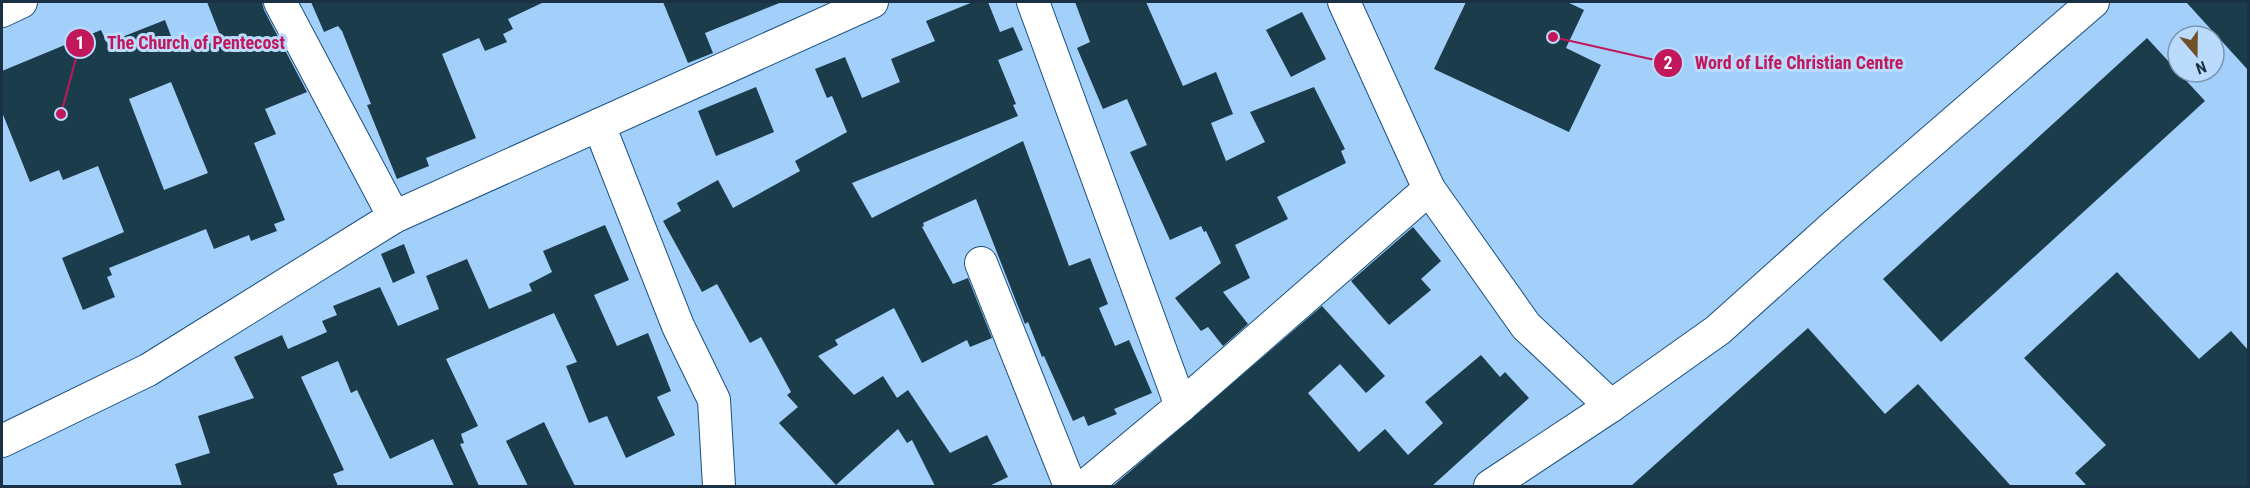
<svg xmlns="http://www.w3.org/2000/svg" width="2250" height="488" font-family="'Roboto Condensed',sans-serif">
	<rect width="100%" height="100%" fill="#a3cffb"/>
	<g fill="#1b3c4a" fill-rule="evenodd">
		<path d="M207,2H262L264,10L307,92L265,109L276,134L254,143L285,220L274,224L277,231L251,241L249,235L214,249L206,229L109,268L112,275L107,277L115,297L83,310L62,258L124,232L98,166L63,180L59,170L30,182L2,112V71L101,30L107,43L165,20L177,52L220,35ZM171,82L208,173L164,190L129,99Z"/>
		<path d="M311,2H544L508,19L513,29L503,34L507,42L485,51L479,38L442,54L476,138L426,158L429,166L397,179L367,105L371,104L342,31L338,26L324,32Z"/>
		<path d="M663,2H782L705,33L713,53L688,63Z"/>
		<path d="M973,2H988L1000,32L1013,27L1023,50L998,60L1016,104L1013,105L1018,116L852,183L872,218L1023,141L1069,266L1090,258L1108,304L1099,308L1115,346L1129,340L1152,393L1114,409L1117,414L1088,426L1084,416L1073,421L1044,356L1042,357L1028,322L1025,324L976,199L923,223L924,226L922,227L953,284L968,278L992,338L970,347L967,340L922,363L894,308L835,340L838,345L818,356L854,395L883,376L897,398L908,390L950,453L987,435L1008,477L989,486H935L912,440L907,443L898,429L836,485L779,423L798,407L787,395L791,392L761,337L750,343L717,284L702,292L663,221L681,211L677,203L718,180L733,208L800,171L795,161L847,132L832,96L827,98L815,69L845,57L862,98L900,82L891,59L935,41L926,21Z"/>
		<path d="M1075,2H1146L1183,86L1216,72L1233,114L1211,123L1226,161L1265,142L1250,112L1314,87L1345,149L1341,151L1346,163L1277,197L1288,219L1235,245L1250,278L1223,292L1248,324L1223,346L1208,327L1201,331L1175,298L1221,263L1206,231L1204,232L1201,226L1170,240L1130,152L1147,145L1127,99L1103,109L1077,48L1090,42Z"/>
		<path d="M1466,2H1567L1584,10L1566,48L1601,65L1569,132L1434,69Z"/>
		<path d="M2186,2H2248V70Z"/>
		<path d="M1302,12L1326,59L1291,77L1266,30Z"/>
		<path d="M2147,38L2205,101L1941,342L1883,279Z"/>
		<path d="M756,87L774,132L716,156L698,111Z"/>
		<path d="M605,225L629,280L594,295L617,346L648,333L671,391L657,397L675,435L626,458L607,416L589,423L566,366L577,362L554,313L446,359L478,426L461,434L464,443L460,444L479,486H454L433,439L390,459L357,390L351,393L338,361L301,377L344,470L333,474L338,486H182L175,464L210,453L198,416L254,398L234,357L282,335L288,349L327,332L322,321L337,315L333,306L380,287L398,326L439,309L426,276L467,259L489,309L532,291L529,284L552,272L543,251Z"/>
		<path d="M1413,227L1441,261L1421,279L1431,290L1389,325L1351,281Z"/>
		<path d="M404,244L415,273L393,283L381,254Z"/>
		<path d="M2117,272L2199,359L2231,331L2248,350V486H2087L2075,473L2106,445L2024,358Z"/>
		<path d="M1322,306L1385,376L1366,393L1340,364L1308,393L1359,452L1385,429L1408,455L1443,423L1425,402L1481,355L1500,377L1505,372L1529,398L1432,486H1113Z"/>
		<path d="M1808,328L1885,414L1918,384L2011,486H1631Z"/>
		<path d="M544,422L565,466L575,486H528L506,441Z"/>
	</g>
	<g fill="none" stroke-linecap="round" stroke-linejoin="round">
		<defs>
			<g id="street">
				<path d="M280,2L394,217"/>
				<path d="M1033,2L1181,406"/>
				<path d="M1344,2L1429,189L1526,326L1611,406"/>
				<path d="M2,11L21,2"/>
				<path d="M599,125L678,326L714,400L719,486"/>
				<path d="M981,263L1070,486"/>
				<path d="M2,441L148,370L394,217L872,2"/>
				<path d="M1085,486L1181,406L1429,189"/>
				<path d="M1490,486L1611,406L1718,330L1835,225L2093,2"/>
			</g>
		</defs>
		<use href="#street" stroke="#1a507f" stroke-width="34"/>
		<use href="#street" stroke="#fff" stroke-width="32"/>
	</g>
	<path fill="none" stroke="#c2185b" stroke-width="2" d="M61 114L80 43M1553 37L1668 63"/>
	<g fill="#c2185b" stroke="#badbfc" stroke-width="2">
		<circle cx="61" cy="114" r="6"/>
		<circle cx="1553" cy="37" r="6"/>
		<circle cx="80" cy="43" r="15"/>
		<circle cx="1668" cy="63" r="15"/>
	</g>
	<g font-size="18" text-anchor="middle" font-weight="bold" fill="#fff">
		<text x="80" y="49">1</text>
		<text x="1668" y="69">2</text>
	</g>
	<g font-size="18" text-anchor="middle" font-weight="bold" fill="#c2185b" stroke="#badbfc" stroke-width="6" stroke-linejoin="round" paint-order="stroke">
		<text x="196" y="49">The Church of Pentecost</text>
		<text x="1799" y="69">Word of Life Christian Centre</text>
	</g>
	<rect width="2250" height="488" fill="none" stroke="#193045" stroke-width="6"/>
	<g transform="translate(2196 54) rotate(160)"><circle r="28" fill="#badbfc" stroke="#7a97b3" stroke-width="1.5"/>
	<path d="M0-4.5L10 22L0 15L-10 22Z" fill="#714f27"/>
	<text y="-9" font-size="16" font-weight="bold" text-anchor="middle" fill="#193045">N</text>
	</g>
</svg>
